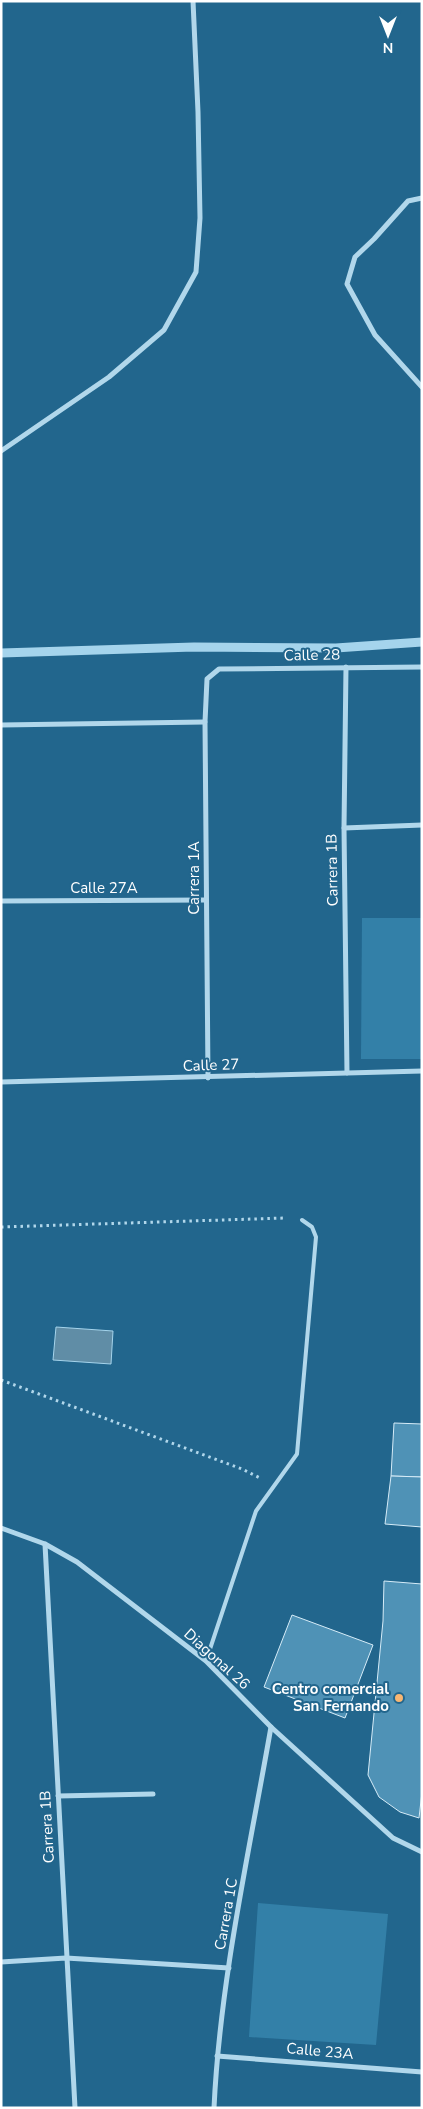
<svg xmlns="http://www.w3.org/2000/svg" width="423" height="2109" font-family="'Nunito Sans',sans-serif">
	<rect width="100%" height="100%" fill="#22668d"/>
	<g fill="#3380a8">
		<path d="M362,918H422V1059H361Z"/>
		<path d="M258,1903L388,1914L376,2045L249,2037Z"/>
	</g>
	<path fill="#608da6" stroke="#a5d4ec" d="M56,1327L113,1331L111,1364L53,1360Z"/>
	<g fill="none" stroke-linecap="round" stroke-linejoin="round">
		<path stroke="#a5d4ec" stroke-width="9" d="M1,653L194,647L336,648L422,642"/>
	</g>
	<g fill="#4f92b6" stroke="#d6ecf8">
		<path d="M394,1423L422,1424V1477L391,1476Z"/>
		<path d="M391,1476L422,1477V1527L385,1524Z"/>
		<path d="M384,1581L422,1584V1792L419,1818L400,1812L379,1797L368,1775L383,1621Z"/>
		<path d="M292,1615L373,1645L345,1718L264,1687Z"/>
	</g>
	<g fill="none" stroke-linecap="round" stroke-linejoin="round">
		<g stroke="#b1d7eb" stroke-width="3" stroke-dasharray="2.5 4" stroke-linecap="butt">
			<path d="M1,1227L285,1218"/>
			<path d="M1,1380L242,1469L260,1478"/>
		</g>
		<path stroke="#b1d7eb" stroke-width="4" d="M206,1661L256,1511L297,1454L316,1237L312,1227L302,1220"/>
		<g stroke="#b1d7eb" stroke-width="5">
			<path d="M422,198L408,201L374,239L355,257L347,284L375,335L422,387"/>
			<path d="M1,451L109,377L164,330L196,272L200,218L198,112L193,1"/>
			<path d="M346,667L344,828L347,1073"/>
			<path d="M1,725L205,722"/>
			<path d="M344,828L422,825"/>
			<path d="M1,901L206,900"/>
			<path d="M208,1078L205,722L207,679L219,669L422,667"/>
			<path d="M1,1082L422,1071"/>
			<path d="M1,1528L45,1544L77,1562L206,1661L271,1727L393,1838L422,1852"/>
			<path d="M45,1544L75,2108"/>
			<path d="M58,1796L153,1794"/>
			<path d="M1,1962L66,1958L229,1968"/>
			<path d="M217,2056L422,2072"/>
			<path d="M214,2108C220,1980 249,1853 271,1727"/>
		</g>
	</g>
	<circle fill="#f7b673" stroke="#22668d" stroke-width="2" cx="399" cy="1698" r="5"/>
	<g text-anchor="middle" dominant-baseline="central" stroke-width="4" stroke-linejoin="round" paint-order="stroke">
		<g font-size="15" fill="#fff" stroke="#22668d">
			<text transform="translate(312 655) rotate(-1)">Calle 28</text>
			<text transform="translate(332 870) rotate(-91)">Carrera 1B</text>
			<text transform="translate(194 878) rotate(-90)">Carrera 1A</text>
			<text x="104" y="888">Calle 27A</text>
			<text transform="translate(211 1065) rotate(-2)">Calle 27</text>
			<text transform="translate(217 1659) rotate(42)">Diagonal 26</text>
			<text transform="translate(47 1827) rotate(-93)">Carrera 1B</text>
			<text transform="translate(226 1914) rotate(-80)">Carrera 1C</text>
			<text transform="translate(320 2051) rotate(5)">Calle 23A</text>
		</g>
		<g font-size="15" font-weight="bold" fill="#fff" stroke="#22668d" text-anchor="end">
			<text x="389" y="1689">Centro comercial<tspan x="389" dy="17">San Fernando</tspan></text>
		</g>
	</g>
	<rect width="423" height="2109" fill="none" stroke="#ffffff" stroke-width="5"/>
	<g transform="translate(388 35) rotate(180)" stroke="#22668d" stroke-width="4" paint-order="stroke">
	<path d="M0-4L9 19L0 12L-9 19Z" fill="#ffffff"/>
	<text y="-8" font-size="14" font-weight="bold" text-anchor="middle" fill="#ffffff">N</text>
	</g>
</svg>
